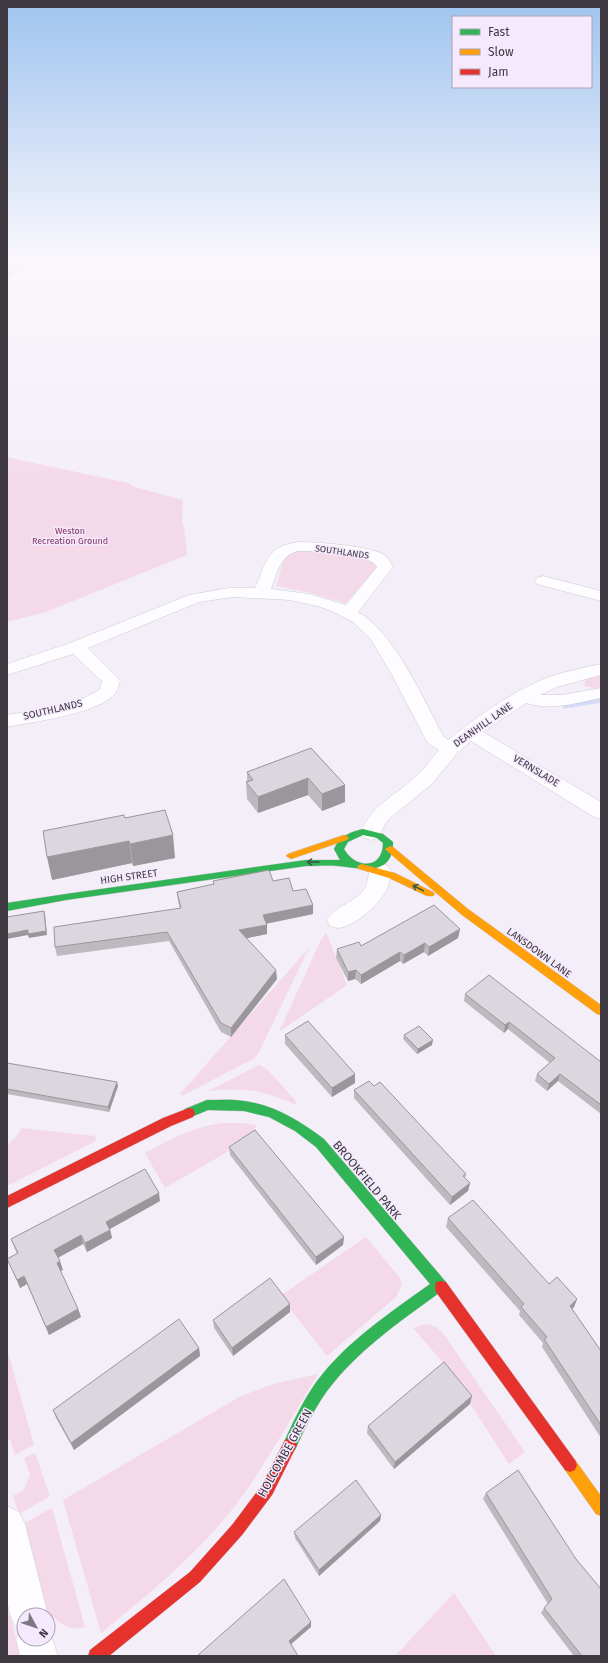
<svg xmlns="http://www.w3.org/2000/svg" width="608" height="1663" font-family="'Fira Sans',sans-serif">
	<rect width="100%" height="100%" fill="#f3eef8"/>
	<g fill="#f4d9e9">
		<path d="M7,457L128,483L134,487L183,500L182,522L184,526L187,555L46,612L7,622Z"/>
		<path d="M300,550L366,559L373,561L377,565L376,568L346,603H344L311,593L276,586L285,555Z"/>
		<path d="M601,675V689L584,686L586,678Z"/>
		<path d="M326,932L347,985L279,1032L319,944Z"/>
		<path d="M309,948L258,1054L253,1059L182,1096L180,1094Z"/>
		<path d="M259,1065L268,1070L295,1100L296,1105C263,1090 244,1087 208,1091Z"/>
		<path d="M224,1123H241L256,1125L253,1137L165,1188L145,1153C173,1138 192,1127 224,1123Z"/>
		<path d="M22,1128L95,1136L97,1138L94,1142L7,1186V1145L16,1137Z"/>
		<path d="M366,1237L400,1278L402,1285L396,1297L327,1356L280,1296Z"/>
		<path d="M429,1324L436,1327L443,1333L525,1452L509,1464L446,1366L413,1328L422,1325Z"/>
		<path d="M8,1352L34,1445L15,1455L10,1439L7,1440Z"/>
		<path d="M318,1374C295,1412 273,1451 248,1488C209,1545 154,1590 101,1633L63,1500L241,1396L273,1384Z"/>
		<path d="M35,1453L50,1496L19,1514L13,1496L23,1491L30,1475L24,1458Z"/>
		<path d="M52,1508L85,1627C70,1631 63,1626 53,1616L48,1618L21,1525Z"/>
		<path d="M454,1593L496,1656H395Z"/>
		<path d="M7,1615L10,1616L20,1656H7Z"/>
	</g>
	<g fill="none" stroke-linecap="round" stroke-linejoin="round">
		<path stroke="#d3dbf9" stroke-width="5" d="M565,706L601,700"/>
		<defs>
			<g id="street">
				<path d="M299,542C317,542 373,546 386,556C389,559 391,563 393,567L358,612C395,633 423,699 444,737L448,740C475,718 512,692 544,679C562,672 582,668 601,664V675L557,687L540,695H562L601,688V698C575,703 551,711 526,703L483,732L601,802V819L594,817L471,741L458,752L432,784L390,818L385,824L378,838L371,840L364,838L360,833C374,801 396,797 418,774C426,767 432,758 439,750L429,744L426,740L391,673L370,638L353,622L338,614L321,607L290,600L233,597L199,602L88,648L120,680C119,686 117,692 113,696C94,714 33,722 7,727V715C37,710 74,707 100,689L102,681L73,654L7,675V664L70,643L189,595L229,588H255C267,562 266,546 299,542ZM299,551C312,551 373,554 377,567L346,605L309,594L271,589C277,574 280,554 299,551Z"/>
				<path d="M543,576L601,591V601L537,584L535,581L537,578Z"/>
				<path d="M380,863L388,866L391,871C390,876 390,882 388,887C382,902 356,926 339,928C336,928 333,927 330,926L327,920C334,907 353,903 363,891C369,884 367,874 372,866Z"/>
				<path d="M7,1506L19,1512L25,1524L48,1615H24V1639H48V1626L58,1656H20L16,1639L20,1630L16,1628L10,1615L7,1600Z"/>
			</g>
			<g id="fast">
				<path d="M363,829L383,834L393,842C393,878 361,868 338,866C327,865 317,866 306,866L66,900L7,911V903L66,894L306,860H340L334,849C340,836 350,832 363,829ZM363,835L377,838L383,843C383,870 355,869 344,849L348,842Z"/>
				<path d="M207,1100C219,1100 232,1099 244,1101C274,1105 300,1121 324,1139L446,1282L447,1287L446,1292L439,1293C399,1322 357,1351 327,1391C314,1409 304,1430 295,1450L290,1452L285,1450L283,1445L285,1440C294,1420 304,1399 317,1381C347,1341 390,1313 430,1284L316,1147L295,1131L269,1117L244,1111L208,1110L189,1118L185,1117L183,1113L185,1109Z"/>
			</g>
			<g id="slow">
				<path d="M30,258H34L7,277V274Z"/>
				<path d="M344,835L347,836L349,838L347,840L291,859L286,856L288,854Z"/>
				<path d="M390,846L393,847L468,909L601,1005V1015L597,1014L462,915L387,851L385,849Z"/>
				<path d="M362,864L395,873L433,892L435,894L433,896H427L389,878L359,869L357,867L359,865Z"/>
				<path d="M570,1458L575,1460L601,1496V1516L596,1514L565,1470L563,1465L565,1460Z"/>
			</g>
			<g id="jam">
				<path d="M189,1108L193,1109L195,1113L193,1117L171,1126L7,1208V1196L163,1118Z"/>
				<path d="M441,1281L446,1282L575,1460L577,1465L575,1470L570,1472L565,1470L436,1292L435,1287L436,1282Z"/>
				<path d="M290,1438L295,1440L297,1445L272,1495L242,1535L200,1582L109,1656H88L90,1650L190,1572L232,1525L262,1485L285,1440Z"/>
			</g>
		</defs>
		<use href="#street" stroke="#cfcad3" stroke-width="1"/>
		<use href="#fast" stroke="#cfcad3" stroke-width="1"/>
		<use href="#slow" stroke="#cfcad3" stroke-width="1"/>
		<use href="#jam" stroke="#cfcad3" stroke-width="1"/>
		<use href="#street" fill="#fdfcfe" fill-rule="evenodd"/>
		<use href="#fast" fill="#30b455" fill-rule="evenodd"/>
		<use href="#slow" fill="#ff9f0a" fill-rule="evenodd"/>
		<use href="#jam" fill="#e5322d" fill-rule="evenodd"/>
	</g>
	<g fill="#bdb9bf">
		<path d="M311,748L345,785V802L322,811L308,795L258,813L247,799L246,782H247V772Z"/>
		<path d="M125,818L175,858L133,866L132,863L52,880Z"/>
		<path d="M213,881H273L293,891L313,905V914L266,924L267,934L246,938L277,979L231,1037L221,1032L169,941L57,956L55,947L180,909L178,901L177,892L213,885Z"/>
		<path d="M460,929L458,938L428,956L424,952L403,964L400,961L361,984L355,979L348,981L336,958L337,949L361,946Z"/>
		<path d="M465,994L601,1062V1114L558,1081L547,1091L535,1081L537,1074L550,1063L508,1029L504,1033L464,1001Z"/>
		<path d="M285,1035L355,1083L332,1097L285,1044Z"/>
		<path d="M404,1035L432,1045L417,1054L403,1039Z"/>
		<path d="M7,1063L118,1086L109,1112L7,1094Z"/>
		<path d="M374,1086L466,1174L465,1178L470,1183L468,1191L450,1205L354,1098V1090Z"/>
		<path d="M229,1147L344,1237L343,1245L316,1265L230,1155Z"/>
		<path d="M160,1201L110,1229L112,1238L87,1252L83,1244L58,1258L63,1270L60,1271L78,1309L81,1317L49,1335L27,1284L20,1288L11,1267L7,1259L17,1254L11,1239Z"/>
		<path d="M448,1218L549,1284L577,1299L574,1307L572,1309L601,1351V1438L542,1347L543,1343L519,1315L520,1311L446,1227Z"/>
		<path d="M290,1304V1312L233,1356L214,1328L213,1320Z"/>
		<path d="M199,1348L200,1356L74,1450L56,1418L53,1410Z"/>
		<path d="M470,1404L394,1469L367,1433L368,1426Z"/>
		<path d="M486,1493L576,1559L601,1656H574L541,1613L544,1608L548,1604L483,1499Z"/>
		<path d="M381,1515L380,1521L319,1576L295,1538L294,1532Z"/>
	</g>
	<g fill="#9a969b">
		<path d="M7,258H10L7,262Z"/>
		<path d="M308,778V795L258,813V797Z"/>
		<path d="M345,785V802L322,811V794Z"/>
		<path d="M173,835L175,858L133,866L130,844Z"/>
		<path d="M129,841L132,863L52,880L47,857Z"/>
		<path d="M313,905V914L264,924L263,915Z"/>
		<path d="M44,911L45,915L47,935L29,938L28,935L7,939V934Z"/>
		<path d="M267,925V934L239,940V930Z"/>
		<path d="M460,929L458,938L428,956L429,947Z"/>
		<path d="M425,943L424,952L403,964L404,955Z"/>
		<path d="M400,952V961L361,984V975Z"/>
		<path d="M276,970L277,979L231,1037V1028Z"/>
		<path d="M356,970L355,979L348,981V972Z"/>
		<path d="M509,1022L508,1029L504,1033L505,1025Z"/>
		<path d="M433,1040L432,1045L417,1054L418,1049Z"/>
		<path d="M355,1074V1083L332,1097V1088Z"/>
		<path d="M560,1074L558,1081L547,1091L549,1084Z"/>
		<path d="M117,1082L118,1086L109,1112L108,1107Z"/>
		<path d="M470,1183L468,1191L450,1205L452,1197Z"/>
		<path d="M159,1193L160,1201L108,1230L106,1222Z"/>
		<path d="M110,1230L112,1238L87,1252L85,1243Z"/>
		<path d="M81,1235L83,1244L57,1258L54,1250Z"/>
		<path d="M344,1237L343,1245L316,1265V1257Z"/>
		<path d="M60,1261L63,1270L59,1271L57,1263Z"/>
		<path d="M24,1276L27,1284L20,1288L17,1280Z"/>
		<path d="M577,1299L574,1307L567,1314L570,1306Z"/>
		<path d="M290,1304V1312L233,1356L232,1348Z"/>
		<path d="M78,1309L81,1317L49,1335L46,1327Z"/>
		<path d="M199,1348L200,1356L74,1450L71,1443Z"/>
		<path d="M472,1396L470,1404L394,1469L395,1462Z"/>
		<path d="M381,1515L380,1521L319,1576V1570Z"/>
		<path d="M311,1622V1627L289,1646V1641Z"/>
	</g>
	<g fill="#dcd7de" stroke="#9a969b">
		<path d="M311,748L345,785L322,794L308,778L258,797L246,782L253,780L247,772Z"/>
		<path d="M165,810L173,835L130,844L129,841L47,857L43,831L124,815L125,818Z"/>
		<path d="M269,870L273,881L289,878L293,891L306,889L313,905L263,915L267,925L239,930L276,970L231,1028L221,1023L167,932L55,947L54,927L181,908L177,892L214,884L213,881Z"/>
		<path d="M434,905L460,929L429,947L425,943L404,955L400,952L361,975L356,970L348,972L337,949L359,942L361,946Z"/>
		<path d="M44,911L46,931L28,934V930L7,934V917Z"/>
		<path d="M489,975L601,1062V1105L560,1074L549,1084L537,1074L555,1058L509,1022L505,1025L465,994Z"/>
		<path d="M308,1021L355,1074L332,1088L285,1035Z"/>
		<path d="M419,1026L433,1040L418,1049L404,1035Z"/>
		<path d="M7,1063L117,1082L108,1107L7,1089Z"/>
		<path d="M369,1081L374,1086L380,1082L466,1174L463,1176L470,1183L452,1197L354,1090Z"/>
		<path d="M255,1130L344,1237L316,1257L229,1147Z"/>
		<path d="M145,1169L159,1193L106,1222L110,1230L85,1243L81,1235L54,1250L60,1261L57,1263L78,1309L46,1327L24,1276L17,1280L7,1259L18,1253L11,1239Z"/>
		<path d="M473,1200L549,1284L557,1277L577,1299L570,1306L601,1351V1425L544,1339L547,1337L521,1307L524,1304L448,1218Z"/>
		<path d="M270,1278L290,1304L232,1348L213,1320Z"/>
		<path d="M179,1319L199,1348L71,1443L53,1410Z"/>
		<path d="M444,1362L472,1396L395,1462L368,1426Z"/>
		<path d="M518,1470L576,1559L601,1589V1656H582L544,1608L552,1599L486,1493Z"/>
		<path d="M356,1480L381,1515L319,1570L294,1532Z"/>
		<path d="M284,1579L311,1622L289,1641L298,1656H197Z"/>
	</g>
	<defs><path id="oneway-shaft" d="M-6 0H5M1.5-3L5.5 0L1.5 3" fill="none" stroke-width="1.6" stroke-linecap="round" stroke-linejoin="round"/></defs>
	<g stroke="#3a5e47">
		<use href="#oneway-shaft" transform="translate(313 862) rotate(179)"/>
		<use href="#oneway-shaft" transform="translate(418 888) rotate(-153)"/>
	</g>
	<linearGradient id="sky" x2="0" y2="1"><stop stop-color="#9fc4ef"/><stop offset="0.53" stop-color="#faf7fc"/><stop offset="1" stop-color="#faf7fc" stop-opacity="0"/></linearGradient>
	<rect width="608" height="491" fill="url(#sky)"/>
	<g text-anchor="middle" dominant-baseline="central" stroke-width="3" stroke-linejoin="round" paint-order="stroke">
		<g font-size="9" fill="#863463" stroke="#f4e9fd">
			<text x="70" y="531">Weston<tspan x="70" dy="10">Recreation Ground</tspan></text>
		</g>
		<g font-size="9" fill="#3e3941" stroke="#f4e9fd">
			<text transform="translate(342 552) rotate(8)">SOUTHLANDS</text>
		</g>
		<g font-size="10" fill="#3e3941" stroke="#f4e9fd">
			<text transform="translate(53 710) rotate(-13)">SOUTHLANDS</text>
			<text transform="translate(483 725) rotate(-35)">DEANHILL LANE</text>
			<text transform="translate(536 771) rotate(31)">VERNSLADE</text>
			<text transform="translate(129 877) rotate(-8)">HIGH STREET</text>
			<text transform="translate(539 953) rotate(36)">LANSDOWN LANE</text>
		</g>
		<g font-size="12" fill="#3e3941" stroke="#f4e9fd">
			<text transform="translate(367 1180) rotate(50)">BROOKFIELD PARK</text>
			<text transform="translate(285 1453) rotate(-61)">HOLCOMBE GREEN</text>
		</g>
	</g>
	<rect width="608" height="1663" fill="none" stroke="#3e3941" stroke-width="16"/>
	<rect x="452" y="16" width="140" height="72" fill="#f4e9fd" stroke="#aba3b2"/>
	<rect x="460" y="29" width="20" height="6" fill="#30b455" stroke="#aba3b2"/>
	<text x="488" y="36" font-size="12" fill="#3e3941">Fast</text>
	<rect x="460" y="49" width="20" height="6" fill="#ff9f0a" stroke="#aba3b2"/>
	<text x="488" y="56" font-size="12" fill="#3e3941">Slow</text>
	<rect x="460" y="69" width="20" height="6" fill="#e5322d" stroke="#aba3b2"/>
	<text x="488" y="76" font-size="12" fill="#3e3941">Jam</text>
	<g transform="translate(36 1627) rotate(130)"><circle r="19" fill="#f4e9fd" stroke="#aba3b2"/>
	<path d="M0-3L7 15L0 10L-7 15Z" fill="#7d7881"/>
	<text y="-6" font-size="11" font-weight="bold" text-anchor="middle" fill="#3e3941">N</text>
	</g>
</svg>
